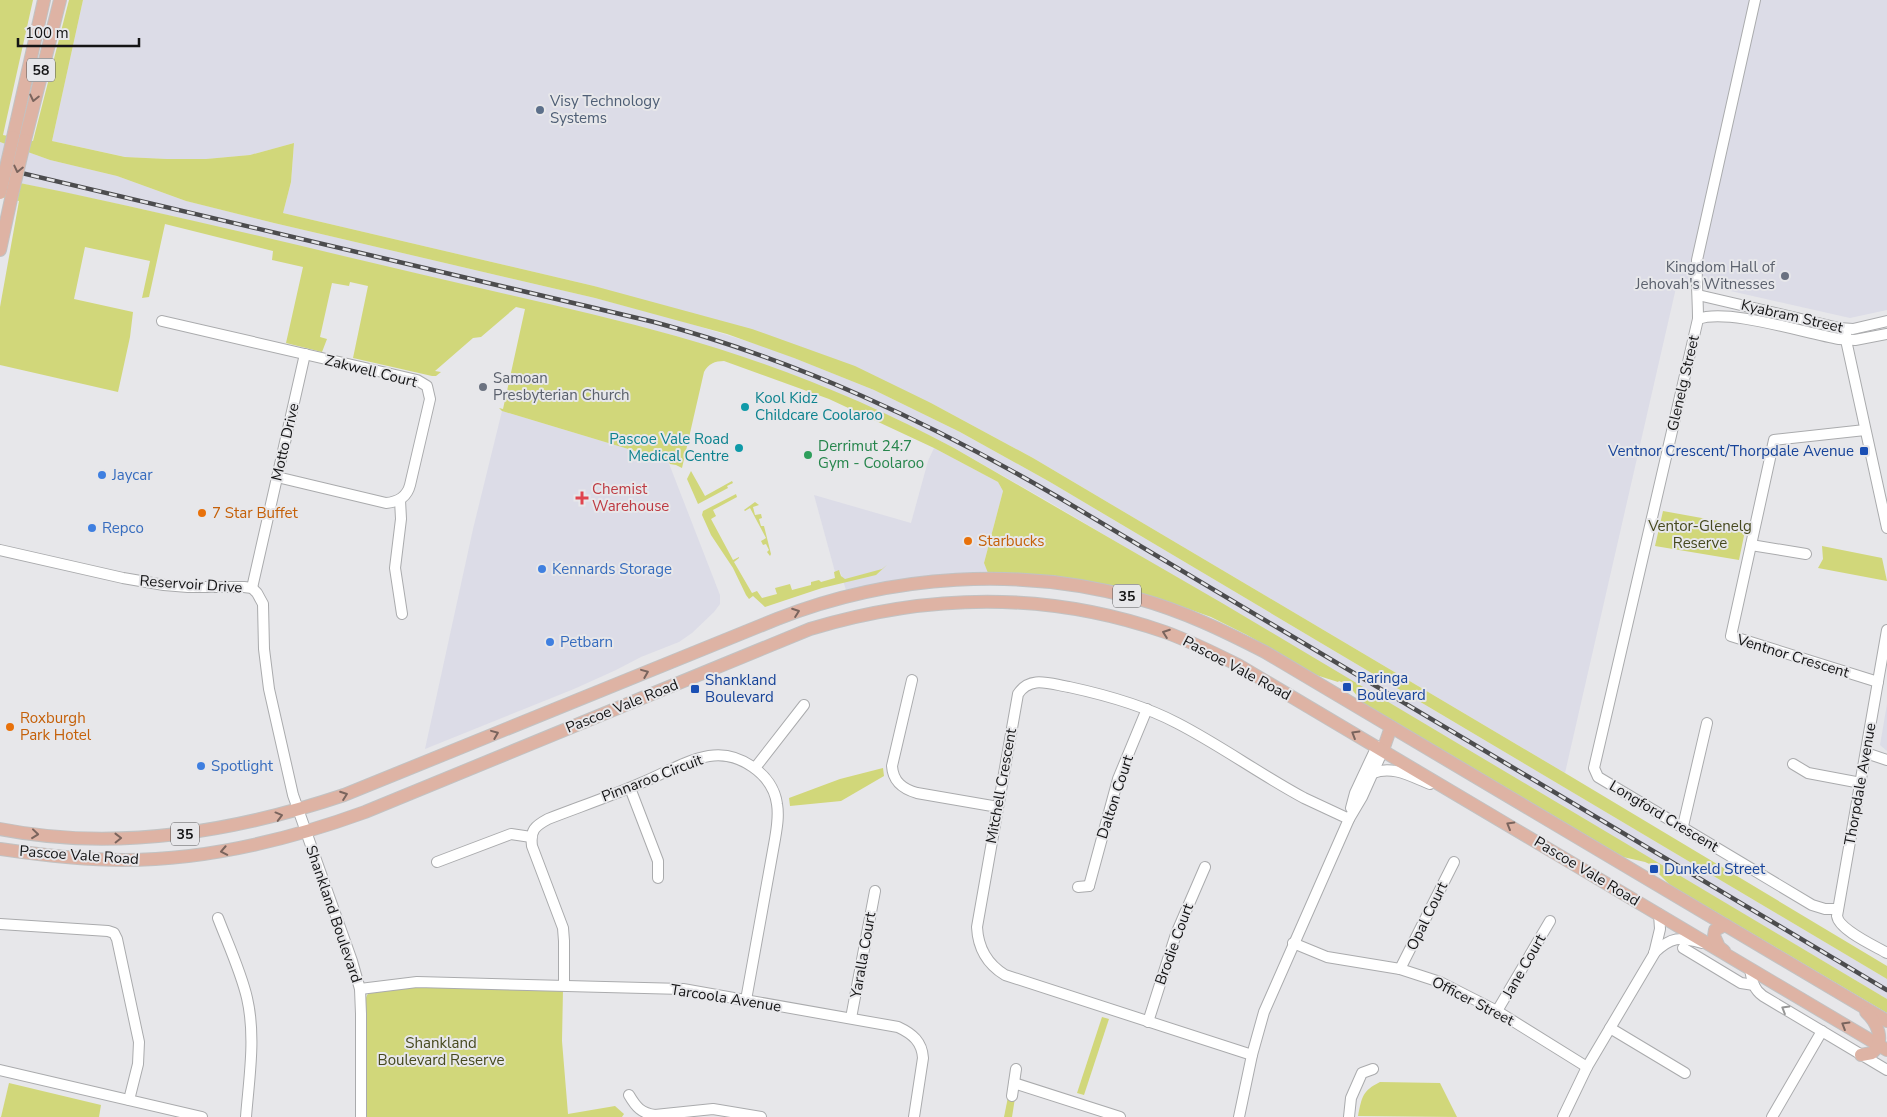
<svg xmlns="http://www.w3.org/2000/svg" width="1887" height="1117" font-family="'Nunito Sans',sans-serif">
	<rect width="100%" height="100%" fill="#e7e7ea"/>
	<g fill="#dcdce7">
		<path d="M83,0H1887V310L1850,318L1678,279L1565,773L1033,458L931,403L594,286L283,213L291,182L294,143L250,155L206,159H167L126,157L52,141Z"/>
		<path d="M0,142L50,160L117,176L186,201L274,223L595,298L675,319L772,349L874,390L960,432L1050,482L1887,979V999L1049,502L954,448L901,421L798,377L676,336L588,314L137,208L0,179Z"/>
		<path d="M502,411L668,461L720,595V604L714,612L692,633L679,642L641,657L616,670L574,689L425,749L473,529Z"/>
		<path d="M934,448L998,482L1003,491L984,563L991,579L848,596L840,571L835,572L814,495L911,523L928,461Z"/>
		<path d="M1887,704V751L1880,745Z"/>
	</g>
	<g fill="#d1d77a">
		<path d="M0,0H33L3,135L33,141L69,0H83L52,141L125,157L167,159H206L250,155L294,143L291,182L283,213L594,286L752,329L855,366L931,403L1033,458L1565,773L1887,966V979L1050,482L960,432L874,390L794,358L727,334L595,298L274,223L186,201L117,176L50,160L0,142Z"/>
		<path d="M0,179C142,207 283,242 424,275C508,295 593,313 676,336C772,363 867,401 954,448L1222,603L1887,999V1013L1670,885L1655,870L1656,867L1645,862L1623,857L1363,703L1349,686L1339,681L1338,682L1316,675L1247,635L1211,617L1172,603L1131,590L1057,576L988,573L984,563L1003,491L998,482L934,448L829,399L724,361C715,361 708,364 704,372L682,468L676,465L670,464L668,461L502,411L499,408L503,409L525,309L516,307L481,337L473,338L435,371L441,372L436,376H432L353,358L368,286L350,282L349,286L332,283L320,337L327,339L322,352L286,343L303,267L272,260L273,251L165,224L149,297L142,298L150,261L85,247L74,299L133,312L130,337L118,392L0,365V307L19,201L0,197Z"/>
		<path d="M691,471L705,496L732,481L733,483L727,486L728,488L698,504L687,479Z"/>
		<path d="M736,494L737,497L713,510L716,516L711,519L733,560L739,557V558L734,562L752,593L757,591L762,598L777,594L775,588L790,584L792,590L811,585V582L819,580L821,582L835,578L834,572L839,570L841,576L845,579L882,569L887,565L876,575L822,588L765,607L753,596L749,599L746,595L733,568L711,535L702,515L703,511Z"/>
		<path d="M755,502L759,505L753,507L755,515L761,514L762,518L759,519L761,526H764L771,554L770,556L767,552L769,550L766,544L763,545L761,541L766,538L750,508L745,511L744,510Z"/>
		<path d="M1663,511L1746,526L1739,560L1655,546Z"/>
		<path d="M1822,546L1882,558L1887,581L1818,568L1823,559Z"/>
		<path d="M883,768L884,776L841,801L790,806L789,798L840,779Z"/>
		<path d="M417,986L563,989L562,1041L568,1114L615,1106L624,1114L622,1117H366L365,1001L367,995L372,991Z"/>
		<path d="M1102,1017L1109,1019L1084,1095L1077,1093Z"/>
		<path d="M1380,1082L1440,1083L1457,1117L1358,1116C1362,1097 1362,1091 1380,1082Z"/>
		<path d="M9,1083L101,1105L99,1117H1Z"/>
		<path d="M1008,1097L1015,1098L1012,1117H1004Z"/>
	</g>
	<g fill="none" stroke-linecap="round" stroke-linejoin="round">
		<defs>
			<g id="minor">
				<path d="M1755,0L1697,260C1696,280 1698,299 1698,319L1594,768L1598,777L1812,905L1825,909H1838"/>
				<path d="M1698,295L1839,328L1853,329L1887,321"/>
				<path d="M1698,319C1728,308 1804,333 1839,339L1855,340L1887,334"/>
				<path d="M162,321L417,380L427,386L430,399L410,485C407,497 398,502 386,503L277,477"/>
				<path d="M1846,329V340L1887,528"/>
				<path d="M1865,430L1774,440L1731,636L1878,682"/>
				<path d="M400,500L401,519L395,568L402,614"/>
				<path d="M1751,545L1806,554"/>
				<path d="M0,550L123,578L164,585L188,587H244L252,588L257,593L263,604L264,649L269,689L293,795L352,961L360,989L361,1014V1117"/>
				<path d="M252,588L305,354"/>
				<path d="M1887,630L1837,916C1839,930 1875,946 1887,953"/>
				<path d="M912,680L892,766C893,782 903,789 917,793L998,807"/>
				<path d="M1866,753L1887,760"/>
				<path d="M1793,764L1808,773L1861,783"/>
				<path d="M755,768L804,705"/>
				<path d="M1373,773C1393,765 1412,777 1430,784"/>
				<path d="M630,788L658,861V878"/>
				<path d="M1351,808L1355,793L1377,746"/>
				<path d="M1683,826L1707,723"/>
				<path d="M437,862L511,834L531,837"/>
				<path d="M1089,886L1118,779L1147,709"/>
				<path d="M1078,887L1089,886"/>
				<path d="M218,918C228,944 241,972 247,998C256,1037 249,1078 246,1117"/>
				<path d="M0,924L108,931L114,933L117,939L139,1042L138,1064L129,1100"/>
				<path d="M1293,943L1327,957L1400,969L1440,982L1497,1011L1587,1067"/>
				<path d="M1683,948L1741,983L1754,985"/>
				<path d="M1654,953C1672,936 1679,937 1702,943"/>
				<path d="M1400,969L1454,862"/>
				<path d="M1750,969C1752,980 1753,989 1763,996L1887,1070"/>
				<path d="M564,985V941L563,928L532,846C530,830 535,826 548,819C579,807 611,796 641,783C663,774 686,760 709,756C739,751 773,774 777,804C779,816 777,827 775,839L746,1000"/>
				<path d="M360,989L417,982L683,989L898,1027C913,1034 922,1042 923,1058L914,1117"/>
				<path d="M1497,1011L1550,921"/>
				<path d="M851,1018L875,891"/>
				<path d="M1148,1022L1176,934L1205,867"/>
				<path d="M1610,1028L1685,1073"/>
				<path d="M1252,1055L1005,975C987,964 978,948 977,927L1018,694C1030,675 1050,684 1069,687C1106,695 1143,705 1177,723C1220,745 1261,775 1304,798C1319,805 1334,812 1349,819"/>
				<path d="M0,1070L202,1117"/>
				<path d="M1014,1083L1120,1117"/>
				<path d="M629,1095C636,1107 641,1113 655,1115L713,1109L761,1117"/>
				<path d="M1012,1096L1016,1069"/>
				<path d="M1239,1117L1252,1055L1264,1012L1349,819L1362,797L1383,750"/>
				<path d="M1349,1117L1351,1098L1362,1073L1373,1069"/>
				<path d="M1563,1117L1587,1067L1654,954L1660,929L1659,914"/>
				<path d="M1772,1117L1822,1031"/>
			</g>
			<g id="major">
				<path d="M13,137L44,0"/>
				<path d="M25,140L60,0"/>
				<path d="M0,250L11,199"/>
				<path d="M1383,750L1391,727"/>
				<path d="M0,829C116,852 234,832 344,795L777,619C891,574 1021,566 1139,599C1183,611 1224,631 1265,652L1887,1021"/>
				<path d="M0,849C41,855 83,860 124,860C207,860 288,840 365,812L810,629C929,593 1047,591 1165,632C1190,641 1214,653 1238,665L1887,1050"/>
				<path d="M1724,951L1719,947L1714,936L1715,930L1725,925"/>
				<path d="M1861,1055L1872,1053C1886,1041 1877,1022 1866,1012"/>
			</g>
		</defs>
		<use href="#minor" stroke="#aaabad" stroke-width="12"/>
		<use href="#major" stroke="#c2c2c2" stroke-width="14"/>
		<use href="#minor" stroke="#fff" stroke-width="10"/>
		<use href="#major" stroke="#deb3a4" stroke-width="12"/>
		<defs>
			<path id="rail" d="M0,168L654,322C799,361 929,422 1058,497L1887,990"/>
		</defs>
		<use href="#rail" stroke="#4c4c4e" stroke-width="4.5"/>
		<use href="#rail" stroke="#e7e7ea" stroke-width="2.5" stroke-dasharray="8" stroke-linecap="butt"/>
		<defs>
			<g id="major-bridge">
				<path d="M0,193L13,137"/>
				<path d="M11,199L25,140"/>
			</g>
		</defs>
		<use href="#major-bridge" stroke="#c2c2c2" stroke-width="14" stroke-linecap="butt"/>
		<use href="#major-bridge" stroke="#deb3a4" stroke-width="12"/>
	</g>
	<defs><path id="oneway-chevron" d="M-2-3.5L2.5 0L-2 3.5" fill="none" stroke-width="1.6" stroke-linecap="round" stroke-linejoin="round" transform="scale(1.25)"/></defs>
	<g stroke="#7a645d">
		<use href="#oneway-chevron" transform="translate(34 98) rotate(103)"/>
		<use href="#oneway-chevron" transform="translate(18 169) rotate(103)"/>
		<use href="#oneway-chevron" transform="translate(796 612) rotate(-20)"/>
		<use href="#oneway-chevron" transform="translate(1166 633) rotate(-160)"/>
		<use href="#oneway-chevron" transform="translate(645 673) rotate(-22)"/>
		<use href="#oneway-chevron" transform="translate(495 734) rotate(-22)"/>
		<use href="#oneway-chevron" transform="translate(1355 734) rotate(-149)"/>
		<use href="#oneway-chevron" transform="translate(344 795) rotate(-20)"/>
		<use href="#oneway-chevron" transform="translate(279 816) rotate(-15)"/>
		<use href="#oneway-chevron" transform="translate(1510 825) rotate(-150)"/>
		<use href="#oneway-chevron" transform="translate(35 834) rotate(6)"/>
		<use href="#oneway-chevron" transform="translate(118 838) rotate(-1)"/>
		<use href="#oneway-chevron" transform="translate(224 851) rotate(169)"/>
		<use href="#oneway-chevron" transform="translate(1845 1025) rotate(-149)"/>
	</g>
	<use stroke="#969696" href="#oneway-chevron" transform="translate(1785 1009) rotate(-149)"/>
	<circle fill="#5c6f8a" stroke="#e7e7ea" stroke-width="2" cx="540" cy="110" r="5"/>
	<g fill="#6b7280" stroke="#e7e7ea" stroke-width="2">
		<circle cx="1785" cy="276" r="5"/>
		<circle cx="483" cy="387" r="5"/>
	</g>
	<g fill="#0f9aa8" stroke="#e7e7ea" stroke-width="2">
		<circle cx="745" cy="407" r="5"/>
		<circle cx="739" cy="448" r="5"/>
	</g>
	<g fill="#1a4fb4" stroke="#e7e7ea" stroke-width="2">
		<rect x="1859" y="446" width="10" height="10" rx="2.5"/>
		<rect x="1342" y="682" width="10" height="10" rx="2.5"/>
		<rect x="690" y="684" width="10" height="10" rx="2.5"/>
		<rect x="1649" y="864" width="10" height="10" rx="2.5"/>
	</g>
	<circle fill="#2e9e5b" stroke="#e7e7ea" stroke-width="2" cx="808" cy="455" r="5"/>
	<g fill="#3f7fe0" stroke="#e7e7ea" stroke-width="2">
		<circle cx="102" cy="475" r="5"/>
		<circle cx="92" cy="528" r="5"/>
		<circle cx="542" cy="569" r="5"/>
		<circle cx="550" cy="642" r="5"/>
		<circle cx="201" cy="766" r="5"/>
	</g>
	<path fill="#e0444e" stroke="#e7e7ea" stroke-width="2" d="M579.5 490.5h5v5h5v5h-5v5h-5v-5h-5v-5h5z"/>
	<g fill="#e8710a" stroke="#e7e7ea" stroke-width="2">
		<circle cx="202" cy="513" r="5"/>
		<circle cx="968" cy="541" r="5"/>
		<circle cx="10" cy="727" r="5"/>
	</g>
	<g text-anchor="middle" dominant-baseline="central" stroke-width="4" stroke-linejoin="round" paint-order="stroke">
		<g fill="#e7e7ea" stroke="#545456" stroke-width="1">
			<rect x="27" y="58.5" width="28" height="23" rx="4"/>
			<rect x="1113" y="584.5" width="28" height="23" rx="4"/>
			<rect x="171" y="822.5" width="28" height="23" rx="4"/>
		</g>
		<g font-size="14" font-weight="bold" fill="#151516">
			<text x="41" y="70">58</text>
			<text x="1127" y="596">35</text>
			<text x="185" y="834">35</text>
		</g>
		<g font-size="15" fill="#4e5e75" stroke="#e7e7ea" text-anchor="start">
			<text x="550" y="101">Visy Technology<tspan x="550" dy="17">Systems</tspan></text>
		</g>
		<g font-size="15" fill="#5b616d" stroke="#e7e7ea" text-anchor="end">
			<text x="1775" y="267">Kingdom Hall of<tspan x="1775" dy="17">Jehovah's Witnesses</tspan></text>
			<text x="493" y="378" text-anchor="start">Samoan<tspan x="493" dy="17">Presbyterian Church</tspan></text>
		</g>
		<g font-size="15" fill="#151516" stroke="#e7e7ea">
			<text transform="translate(1792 316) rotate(13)">Kyabram Street</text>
			<text transform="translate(371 371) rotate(14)">Zakwell Court</text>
			<text transform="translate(1683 383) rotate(-77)">Glenelg Street</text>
			<text transform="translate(285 442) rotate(-77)">Motto Drive</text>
			<text transform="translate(191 584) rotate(4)">Reservoir Drive</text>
			<text transform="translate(1793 656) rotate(17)">Ventnor Crescent</text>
			<text transform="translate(1237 668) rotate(28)">Pascoe Vale Road</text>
			<text transform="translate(622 706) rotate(-22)">Pascoe Vale Road</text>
			<text transform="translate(652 778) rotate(-21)">Pinnaroo Circuit</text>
			<text transform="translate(1860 784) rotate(-80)">Thorpdale Avenue</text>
			<text transform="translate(1001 786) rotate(-80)">Mitchell Crescent</text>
			<text transform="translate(1115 797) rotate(-72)">Dalton Court</text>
			<text transform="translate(1664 816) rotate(31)">Longford Crescent</text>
			<text transform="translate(79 855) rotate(4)">Pascoe Vale Road</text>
			<text transform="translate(1587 871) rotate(31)">Pascoe Vale Road</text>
			<text transform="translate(334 914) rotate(71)">Shankland Boulevard</text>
			<text transform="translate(1427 916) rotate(-64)">Opal Court</text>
			<text transform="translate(1174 944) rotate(-70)">Brodie Court</text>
			<text transform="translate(863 955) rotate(-80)">Yaralla Court</text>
			<text transform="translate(1524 966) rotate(-60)">Jane Court</text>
			<text transform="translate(726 998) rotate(9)">Tarcoola Avenue</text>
			<text transform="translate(1473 1001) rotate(27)">Officer Street</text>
		</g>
		<g font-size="15" fill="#0d838f" stroke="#e7e7ea" text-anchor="start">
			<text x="755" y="398">Kool Kidz<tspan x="755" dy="17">Childcare Coolaroo</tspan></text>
			<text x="729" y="439" text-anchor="end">Pascoe Vale Road<tspan x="729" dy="17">Medical Centre</tspan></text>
		</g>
		<g font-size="15" fill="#27864d" stroke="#e7e7ea" text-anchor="start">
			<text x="818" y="446">Derrimut 24:7<tspan x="818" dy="17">Gym - Coolaroo</tspan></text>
		</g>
		<g font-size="15" fill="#164399" stroke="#e7e7ea" text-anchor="start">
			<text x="1854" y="451" text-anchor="end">Ventnor Crescent/Thorpdale Avenue</text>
			<text x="1357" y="678">Paringa<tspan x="1357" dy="17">Boulevard</tspan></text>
			<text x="705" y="680">Shankland<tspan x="705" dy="17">Boulevard</tspan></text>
			<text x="1664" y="869">Dunkeld Street</text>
		</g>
		<g font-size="15" fill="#366cbe" stroke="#e7e7ea" text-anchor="start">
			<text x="112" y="475">Jaycar</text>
			<text x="102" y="528">Repco</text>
			<text x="552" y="569">Kennards Storage</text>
			<text x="560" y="642">Petbarn</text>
			<text x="211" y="766">Spotlight</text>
		</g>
		<g font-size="15" fill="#be3a42" stroke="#e7e7ea" text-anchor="start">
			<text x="592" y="489">Chemist<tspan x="592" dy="17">Warehouse</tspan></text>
		</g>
		<g font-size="15" fill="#c56008" stroke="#e7e7ea" text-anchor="start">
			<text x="212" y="513">7 Star Buffet</text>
			<text x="978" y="541">Starbucks</text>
			<text x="20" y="718">Roxburgh<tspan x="20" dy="17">Park Hotel</tspan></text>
		</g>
		<g font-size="15" fill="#46491e" stroke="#e7e7ea">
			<text x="1700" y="526">Ventor-Glenelg<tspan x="1700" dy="17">Reserve</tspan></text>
			<text x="441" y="1043">Shankland<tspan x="441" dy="17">Boulevard Reserve</tspan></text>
		</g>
	</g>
	<path d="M18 38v8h121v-8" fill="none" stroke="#151516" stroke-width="2.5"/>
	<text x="25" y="38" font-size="15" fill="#151516" stroke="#e7e7ea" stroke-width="4" paint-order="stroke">100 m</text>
</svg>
